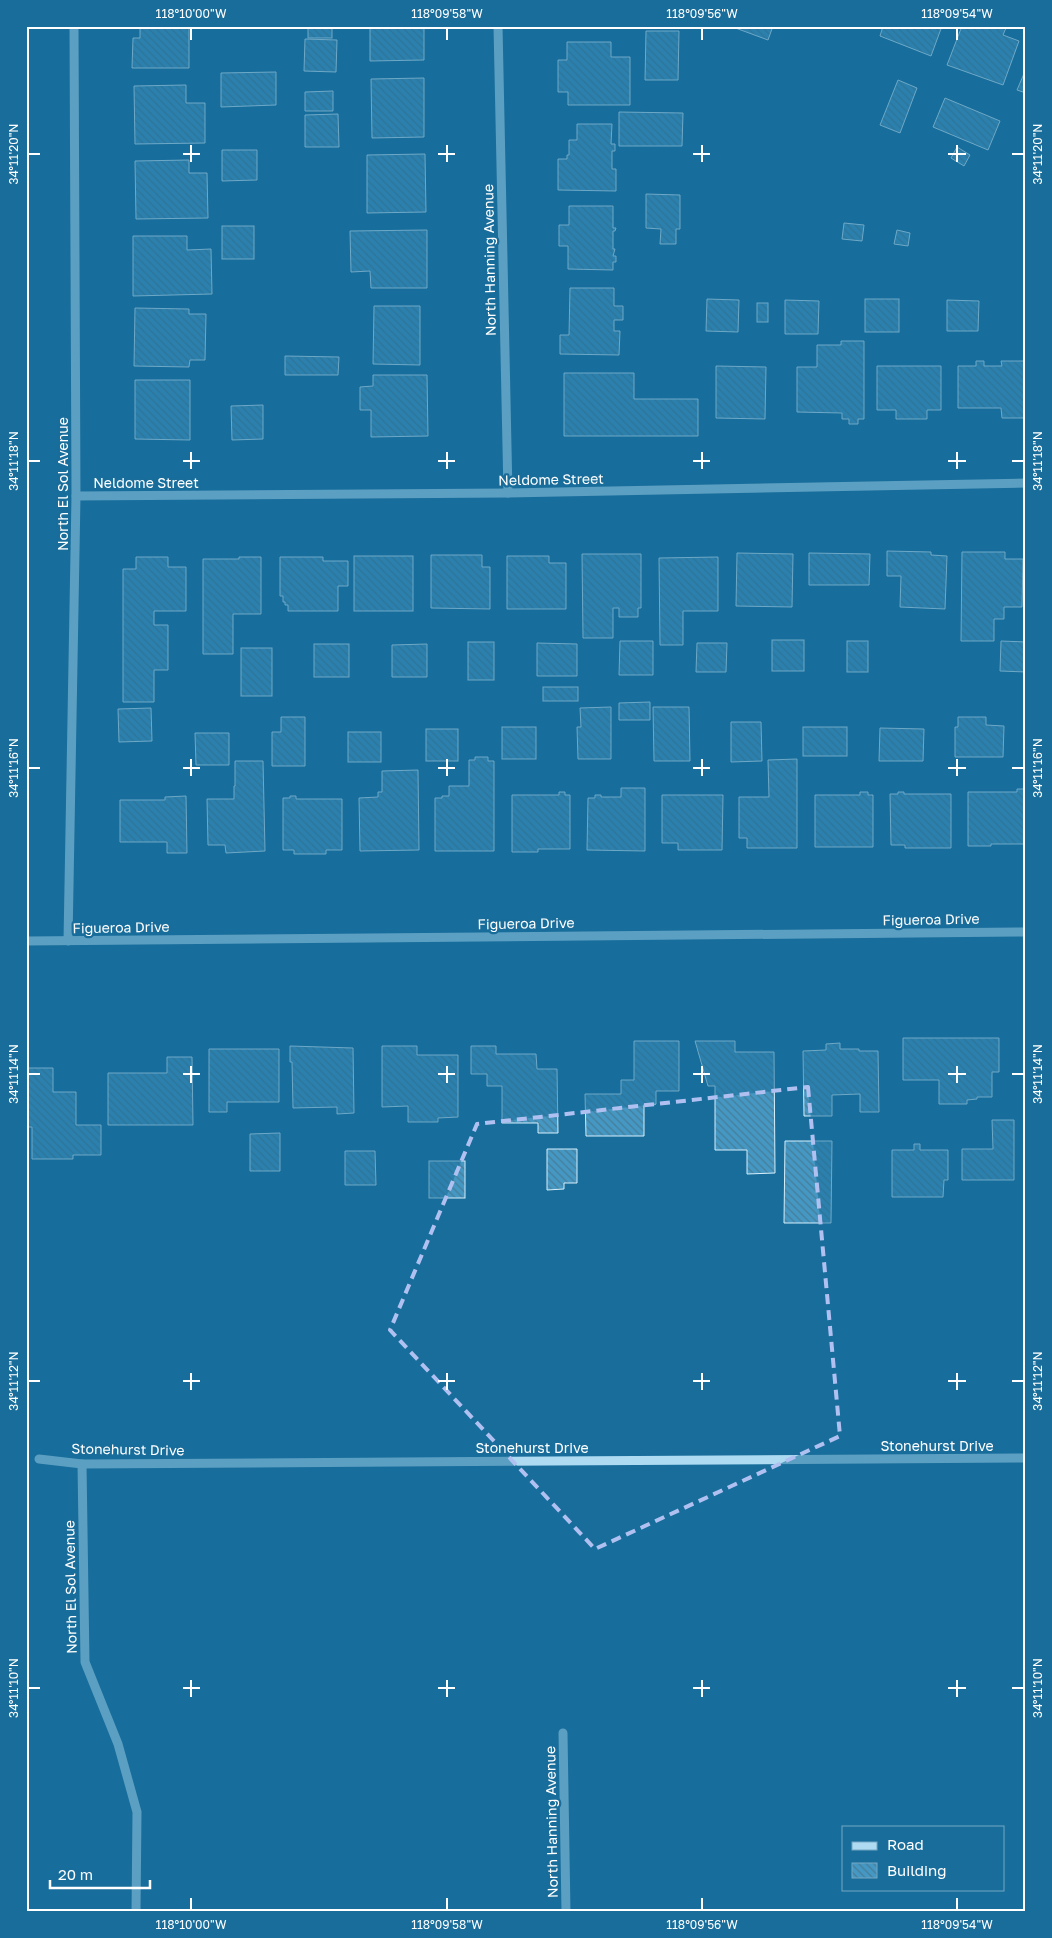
<svg xmlns="http://www.w3.org/2000/svg" width="1052" height="1938" font-family="'Golos Text',sans-serif">
	<defs>
		<pattern id="building-back-hatch" width="6" height="6" patternUnits="userSpaceOnUse" patternTransform="scale(1.25)"><rect width="6" height="6" fill="#4598c3"/><path d="M-1 5l2 2M0 0l6 6M5-1l2 2" fill="none" stroke="#477d99"/></pattern>
	</defs>
	<rect width="100%" height="100%" fill="#186d9b"/>
	<g fill="url(#building-back-hatch)" stroke="#d6effc">
		<path d="M140,26H189V68H132L133,38H140Z"/>
		<rect x="308" y="26" width="24" height="12"/>
		<path d="M370,26H424V60L370,61Z"/>
		<path d="M730,26H773L768,40Z"/>
		<path d="M883,26H942L931,56L880,36Z"/>
		<path d="M962,26H1002L1006,28L1003,35L1019,41L1003,85L947,65Z"/>
		<path d="M646,31H679L678,80H645Z"/>
		<path d="M305,39L337,40L336,72L304,71Z"/>
		<path d="M567,42H611V57H630V105H568V92H558V60H567Z"/>
		<path d="M1026,69V93L1017,90Z"/>
		<path d="M276,72V105L221,107V73Z"/>
		<path d="M424,78V137L372,138L371,79Z"/>
		<path d="M898,80L917,88L900,133L880,125Z"/>
		<path d="M186,85V103H205V143L135,144L134,86Z"/>
		<path d="M333,91V111H305V92Z"/>
		<path d="M945,98L1000,121L988,150L933,127Z"/>
		<path d="M619,112L683,113L682,146H619Z"/>
		<path d="M338,114L339,147H305V115Z"/>
		<path d="M577,124H612L611,144H615V151H612V169H616V191L558,190V159H567V155H569V140H577Z"/>
		<path d="M957,147L970,155L964,166L951,158Z"/>
		<path d="M222,150H257V180L222,181Z"/>
		<path d="M425,154L426,212L367,213V155Z"/>
		<path d="M189,160V173H207L208,218L136,219L135,161Z"/>
		<path d="M646,194L680,195V229H676V244H660L661,229L646,228Z"/>
		<path d="M569,206H613V228H616L615,231H613V249H615L613,256H616V262H613V270L568,269V246H559V225H569Z"/>
		<path d="M844,223L864,225L862,241L842,239Z"/>
		<rect x="222" y="226" width="32" height="33"/>
		<path d="M427,230V288H371L370,271L351,272L350,231Z"/>
		<path d="M897,230L910,233L908,246L894,244Z"/>
		<path d="M133,236H187V250L211,249L212,294L133,296Z"/>
		<path d="M570,288H614V306H623V320H614V331H620L619,355L560,354V335H569Z"/>
		<path d="M707,299L739,300L738,332L706,331Z"/>
		<rect x="865" y="299" width="34" height="33"/>
		<path d="M785,300L819,301L818,334H785Z"/>
		<path d="M947,300L979,301L978,331H947Z"/>
		<rect x="757" y="303" width="11" height="19"/>
		<path d="M374,306H420V365L373,364Z"/>
		<path d="M135,308L189,309V314H206L205,360H190L189,367L134,366Z"/>
		<path d="M841,341H864V419H858V424H849V419H842V413L797,412V367H817V345H841Z"/>
		<path d="M285,356L339,357L338,375H285Z"/>
		<path d="M976,361H984V366H1002L1001,361H1024L1025,418H1002L1001,408H958V366H976Z"/>
		<path d="M716,366L766,367L765,419L716,418Z"/>
		<path d="M877,366H941V410H927V419H896V410H877Z"/>
		<path d="M564,373H634V399H698V436H564Z"/>
		<path d="M373,375H427L428,436L371,437V410H360V387L373,386Z"/>
		<path d="M135,380H190V440L135,439Z"/>
		<path d="M263,405V439L232,440L231,406Z"/>
		<path d="M887,551L931,552V555L947,556L945,609L900,607L901,576H887Z"/>
		<path d="M962,552H1005V559H1023L1022,607H1004V619H994V641H961Z"/>
		<path d="M737,553L793,554L792,607L736,606Z"/>
		<path d="M809,553L870,554L869,585H809Z"/>
		<path d="M582,554H641V608H638V617H619V608H613V638H583Z"/>
		<path d="M431,555H482V567H490V609L431,608Z"/>
		<rect x="354" y="556" width="59" height="55"/>
		<path d="M507,556H549V563H566V609H507Z"/>
		<path d="M136,557H168V567H186V611H154V625H168V670H154V702H123V569H136Z"/>
		<path d="M239,557H261V614H233V654H203V559H239Z"/>
		<path d="M280,557H323V561H348V586H338V611H288V605H285V602H283V596H280Z"/>
		<path d="M718,557V611H683V645H660L659,558Z"/>
		<rect x="772" y="640" width="32" height="31"/>
		<path d="M620,641H653V675H619Z"/>
		<rect x="847" y="641" width="21" height="31"/>
		<path d="M1001,641L1026,642V672L1000,671Z"/>
		<rect x="468" y="642" width="26" height="38"/>
		<path d="M537,643L577,644V676H537Z"/>
		<path d="M697,643H727L726,672H696Z"/>
		<rect x="314" y="644" width="35" height="33"/>
		<path d="M427,644V677H392V645Z"/>
		<rect x="241" y="648" width="31" height="48"/>
		<rect x="543" y="687" width="35" height="14"/>
		<path d="M650,702V720H619V703Z"/>
		<path d="M611,707V759H578L577,727H581L580,708Z"/>
		<path d="M653,707H689L690,761H654Z"/>
		<path d="M151,708L152,741L119,742L118,709Z"/>
		<path d="M281,717H305V766H272V732H281Z"/>
		<path d="M958,717H986V725L1004,726L1003,757H955V727H958Z"/>
		<path d="M731,722H761L762,761L731,762Z"/>
		<rect x="502" y="727" width="34" height="32"/>
		<rect x="803" y="727" width="44" height="29"/>
		<path d="M880,728L924,729L923,761H879Z"/>
		<rect x="426" y="729" width="32" height="32"/>
		<rect x="348" y="732" width="33" height="30"/>
		<path d="M195,733H229V765H196Z"/>
		<path d="M475,757H488V761H494V851H435V798H442V796H449V786H469V760H475Z"/>
		<path d="M797,759V848H747V838H739V797H769L768,760Z"/>
		<path d="M235,761H263L265,851L226,853L225,845H208L207,799H234V786H235Z"/>
		<path d="M418,770L419,850L360,851L359,798L378,797V792H382V771Z"/>
		<path d="M621,788H645V851L587,850L588,798H595V795H601V797H621Z"/>
		<path d="M1017,789H1024V844H991V846H968V792H1017Z"/>
		<path d="M559,792H565V795H570V849H538V852H512V795H559Z"/>
		<path d="M860,792H868V795H873V847H815V795H860Z"/>
		<path d="M898,792H904V794H951V848H905V845H891L890,794H898Z"/>
		<path d="M662,795H723L722,850H678V843H662Z"/>
		<path d="M186,796L187,853H167V842H120V800H165V797Z"/>
		<path d="M290,796H296V799H342V850H326V854H294V850H283V798H290Z"/>
		<path d="M903,1038H999V1072H992V1097H977V1099L967,1100V1104H939V1080H903Z"/>
		<path d="M634,1041H679V1091H656V1104H644V1136H586L585,1094H621V1080H634Z"/>
		<path d="M695,1041H735V1052H774L775,1173L747,1174V1150H715V1086H708Z"/>
		<path d="M840,1043V1049H859V1051H878L879,1112H860V1094L832,1095V1116H804L803,1051L826,1050V1044Z"/>
		<path d="M290,1046L353,1048L354,1113L337,1114V1107L293,1108L292,1062H290Z"/>
		<path d="M382,1046H417V1055H458V1117L438,1118V1122H408V1106L382,1107Z"/>
		<path d="M471,1046H496V1054H536L537,1069H557L558,1133H538V1123H502V1086H487V1074H471Z"/>
		<path d="M209,1049H279V1102H227V1112H209Z"/>
		<path d="M167,1057H192L193,1125H108V1073H167Z"/>
		<path d="M26,1068H53V1092H76V1125H101V1155H73V1159H32V1127H26Z"/>
		<path d="M992,1120H1014V1180H962V1149H993Z"/>
		<path d="M280,1133V1171H250V1134Z"/>
		<path d="M785,1141H832L831,1223H784Z"/>
		<path d="M914,1144H920V1150H948V1180H944L943,1197H892V1150H914Z"/>
		<path d="M547,1149H577V1183H564V1189L547,1190Z"/>
		<path d="M345,1151H375L376,1185H345Z"/>
		<rect x="429" y="1161" width="36" height="37"/>
	</g>
	<g fill="none" stroke-linecap="round" stroke-linejoin="round">
		<g stroke="#aedbf2" stroke-width="9">
			<path d="M498,26L508,493"/>
			<path d="M76,496L508,493L1026,483"/>
			<path d="M26,941L1026,932"/>
			<path d="M68,941L76,496L74,26"/>
			<path d="M39,1459L82,1464L1026,1458"/>
			<path d="M82,1464L85,1662L118,1744L137,1812L136,1912"/>
			<path d="M563,1733L566,1912"/>
		</g>
	</g>
	<path d="M0 0H1052V1938H0ZM808,1087L840,1436L595,1549L390,1330L477,1124Z" fill="#186d9b" fill-opacity=".55" fill-rule="evenodd"/>
	<path fill="none" stroke="#b0c1f1" stroke-width="4" stroke-dasharray="10 6" stroke-linejoin="round" d="M808,1087L840,1436L595,1549L390,1330L477,1124Z"/>
	<path fill="none" stroke="#fff" stroke-width="2" d="M191,28V40M447,28V40M702,28V40M957,28V40M191,145V162M447,145V162M702,145V162M957,145V162M28,154H40M183,154H200M438,154H455M693,154H710M948,154H966M1012,154H1024M191,452V469M447,452V469M702,452V469M957,452V469M28,461H40M183,461H200M438,461H455M693,461H710M948,461H966M1012,461H1024M191,759V776M447,759V776M702,759V776M957,759V776M28,768H40M183,768H200M438,768H455M693,768H710M948,768H966M1012,768H1024M191,1066V1083M447,1066V1083M702,1066V1083M957,1066V1083M28,1074H40M183,1074H200M438,1074H455M693,1074H710M948,1074H966M1012,1074H1024M191,1373V1390M447,1373V1390M702,1373V1390M957,1373V1390M28,1381H40M183,1381H200M438,1381H455M693,1381H710M948,1381H966M1012,1381H1024M191,1680V1697M447,1680V1697M702,1680V1697M957,1680V1697M28,1688H40M183,1688H200M438,1688H455M693,1688H710M948,1688H966M1012,1688H1024M191,1898V1910M447,1898V1910M702,1898V1910M957,1898V1910"/>
	<g text-anchor="middle" dominant-baseline="central" stroke-width="4.5" stroke-linejoin="round" paint-order="stroke">
		<g font-size="14" fill="#fff" stroke="#186d9b">
			<text transform="translate(489 260) rotate(-91)">North Hanning Avenue</text>
			<text transform="translate(551 479) rotate(-1)">Neldome Street</text>
			<text x="146" y="482">Neldome Street</text>
			<text transform="translate(62 484) rotate(-90)">North El Sol Avenue</text>
			<text transform="translate(931 919) rotate(-1)">Figueroa Drive</text>
			<text transform="translate(526 923) rotate(-1)">Figueroa Drive</text>
			<text transform="translate(121 927) rotate(-1)">Figueroa Drive</text>
			<text x="937" y="1445">Stonehurst Drive</text>
			<text x="532" y="1447">Stonehurst Drive</text>
			<text transform="translate(128 1449) rotate(1)">Stonehurst Drive</text>
			<text transform="translate(70 1587) rotate(-91)">North El Sol Avenue</text>
			<text transform="translate(551 1822) rotate(-91)">North Hanning Avenue</text>
		</g>
	</g>
	<rect width="1052" height="1938" fill="none" stroke="#186d9b" stroke-width="55"/>
	<rect x="842" y="1826" width="162" height="65" fill="#186d9b" stroke="#74a7c3"/>
	<rect x="852" y="1842" width="25" height="8" fill="#aedbf2" stroke="#74a7c3"/>
	<text x="887" y="1850" font-size="15" fill="#ffffff">Road</text>
	<rect x="852" y="1863" width="25" height="15" fill="url(#building-back-hatch)" stroke="#74a7c3"/>
	<text x="887" y="1876" font-size="15" fill="#ffffff">Building</text>
	<path d="M50 1880v8h100v-8" fill="none" stroke="#ffffff" stroke-width="2.5"/>
	<text x="58" y="1880" font-size="15" fill="#ffffff" stroke="#186d9b" stroke-width="4" paint-order="stroke">20 m</text>
	<rect x="28" y="28" width="996" height="1882" fill="none" stroke="#fff" stroke-width="2"/>
	<g font-size="12" text-anchor="middle" fill="#fff">
		<text x="191" y="18">118°10'00"W</text>
		<text x="447" y="18">118°09'58"W</text>
		<text x="702" y="18">118°09'56"W</text>
		<text x="957" y="18">118°09'54"W</text>
		<text transform="translate(14 154) rotate(-90)" y="4">34°11'20"N</text>
		<text transform="translate(1038 154) rotate(-90)" y="4">34°11'20"N</text>
		<text transform="translate(14 461) rotate(-90)" y="4">34°11'18"N</text>
		<text transform="translate(1038 461) rotate(-90)" y="4">34°11'18"N</text>
		<text transform="translate(14 768) rotate(-90)" y="4">34°11'16"N</text>
		<text transform="translate(1038 768) rotate(-90)" y="4">34°11'16"N</text>
		<text transform="translate(14 1074) rotate(-90)" y="4">34°11'14"N</text>
		<text transform="translate(1038 1074) rotate(-90)" y="4">34°11'14"N</text>
		<text transform="translate(14 1381) rotate(-90)" y="4">34°11'12"N</text>
		<text transform="translate(1038 1381) rotate(-90)" y="4">34°11'12"N</text>
		<text transform="translate(14 1688) rotate(-90)" y="4">34°11'10"N</text>
		<text transform="translate(1038 1688) rotate(-90)" y="4">34°11'10"N</text>
		<text x="191" y="1929">118°10'00"W</text>
		<text x="447" y="1929">118°09'58"W</text>
		<text x="702" y="1929">118°09'56"W</text>
		<text x="957" y="1929">118°09'54"W</text>
	</g>
</svg>
